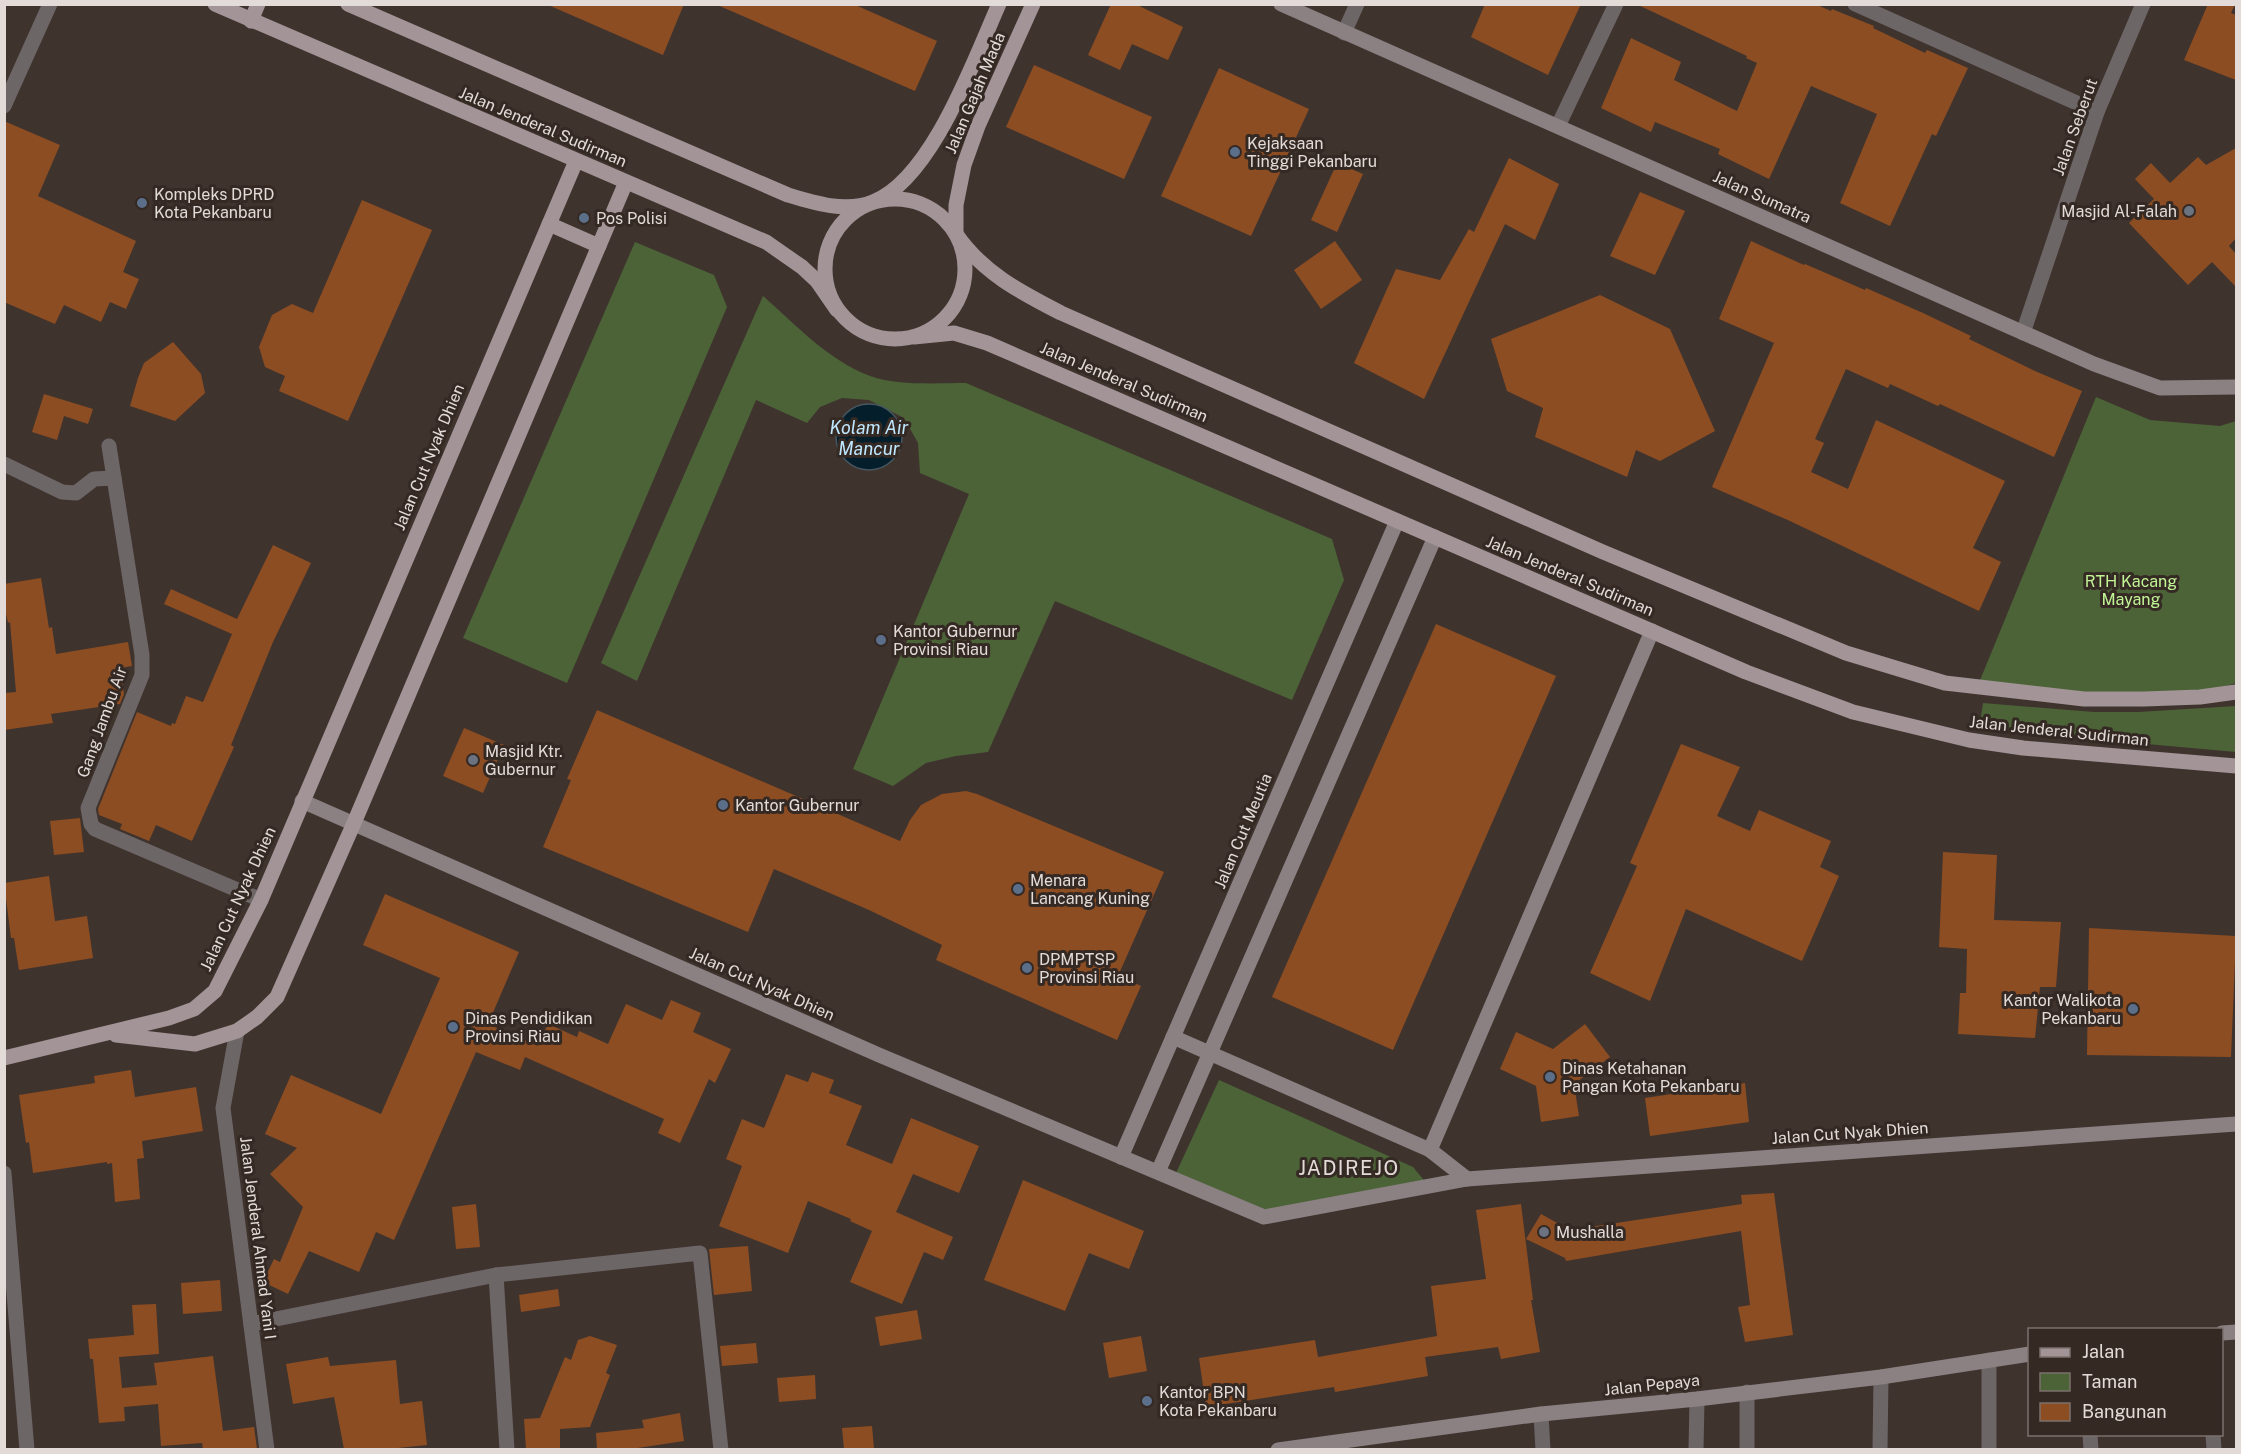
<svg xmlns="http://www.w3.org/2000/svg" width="2241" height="1454" font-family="'Public Sans',sans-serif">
	<rect width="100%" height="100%" fill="#3f332e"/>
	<g fill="#4b6337">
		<path d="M635,242L714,275L727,307L567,683L463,638Z"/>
		<path d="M763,296C796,325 828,360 870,376C896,386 938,383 966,383L1332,539L1344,580L1292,700L1055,601L988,752L956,756L926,763L893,786L853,769L969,494L920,473L918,443L904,418L869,400L842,398L820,407L807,423L756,400L637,681L601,663Z"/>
		<path d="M2096,397L2150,420L2220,426L2236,421V683L2191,697L1976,690Z"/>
		<path d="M1983,703L2094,712H2138L2236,706V752L1979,729Z"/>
		<path d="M1219,1080L1413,1167L1428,1185L1265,1212L1176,1173Z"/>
	</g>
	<circle fill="#041e2c" stroke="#475760" stroke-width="1.5" cx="869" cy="437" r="33"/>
	<g fill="#8d4d22">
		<path d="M546,4H684L663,55Z"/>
		<path d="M715,4H853L937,41L915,91Z"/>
		<path d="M1111,4H1135L1183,27L1168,60L1132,44L1120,70L1088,55Z"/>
		<path d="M1485,4H1581L1548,75L1471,37Z"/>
		<path d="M1636,4H1815L1831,11L1832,9L1874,26L1873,28L1925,53L1927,50L1968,68L1936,136L1932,134L1890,226L1840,203L1877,114L1811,86L1769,179L1718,154L1720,149L1655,122L1651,132L1601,108L1631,38L1681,62L1674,80L1737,111L1757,63L1746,58L1747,56Z"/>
		<path d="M2208,4H2235L2231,13L2236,15V80L2184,60Z"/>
		<path d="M1034,65L1152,117L1124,179L1006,127Z"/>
		<path d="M1219,68L1309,109L1251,236L1161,196Z"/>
		<path d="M4,121L60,145L38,196L136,241L123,272L139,279L126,309L110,302L101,322L64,305L55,324L4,302Z"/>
		<path d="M2236,148V238L2229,246L2236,254V287L2212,262L2188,285L2129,223L2154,199L2135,179L2151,163L2170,183L2198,157L2206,165Z"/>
		<path d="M1509,158L1559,184L1535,240L1505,224L1424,399L1354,363L1396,269L1440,280L1469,229L1474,232Z"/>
		<path d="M1337,163L1363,174L1337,232L1311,220Z"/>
		<path d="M1640,192L1685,211L1655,275L1610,256Z"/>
		<path d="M362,200L432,230L348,421L279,391L285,376L265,367L259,347L272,315L292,304L313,313Z"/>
		<path d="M1335,241L1362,280L1321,309L1294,270Z"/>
		<path d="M1751,241L1804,265L1805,264L1865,290L1866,288L1923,313L1971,336L1969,339L2035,371L2082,391L2054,457L1940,404L1938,406L1890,384L1888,388L1846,369L1815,439L1824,443L1811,472L1848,489L1876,420L2005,481L1973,548L2001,562L1979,611L1790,521L1712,487L1774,343L1719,319Z"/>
		<path d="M1600,295L1670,329L1715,431L1660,461L1636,450L1627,477L1535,437L1543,408L1507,391L1491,339Z"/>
		<path d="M173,342L201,374L205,393L175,421L130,406L138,378L144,363Z"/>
		<path d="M44,394L93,409L88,424L64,416L57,440L32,432Z"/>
		<path d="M273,545L311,563L273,642L231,745L234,747L192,841L156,825L149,841L120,829L122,824L99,815L98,809L137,712L171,726L172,723L175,724L186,696L203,702L232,634L164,604L171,589L237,619Z"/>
		<path d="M41,578L49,628L52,627L56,654L128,642L132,666L120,668L124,694L120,704L51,714L53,723L4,730V693L16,692L10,622L8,623L4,605V584Z"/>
		<path d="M1436,624L1556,676L1393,1050L1272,997Z"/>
		<path d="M597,710L900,841L910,820L921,805L942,794L966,791L977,794L1164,872L1118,976L1141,986L1117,1040L936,960L942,945L869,910L774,869L748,932L543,847L571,780L567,779Z"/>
		<path d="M464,728L504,745L483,793L443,776Z"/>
		<path d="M1681,744L1740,767L1717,816L1750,831L1759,810L1831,841L1820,867L1839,876L1802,961L1686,909L1650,1001L1590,973L1637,866L1630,863Z"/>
		<path d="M80,818L84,852L54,855L50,821Z"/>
		<path d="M1943,852L1997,855L1994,920L2061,922L2056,987H2040L2035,1038L1958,1034L1960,993H1966L1967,949L1939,947Z"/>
		<path d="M49,876L55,921L87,916L93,958L19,970L14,938H11L4,883Z"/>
		<path d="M385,894L519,952L488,1024L538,1046L548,1024L577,1037L579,1031L608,1044L626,1004L662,1020L671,1000L701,1013L693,1032L731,1049L715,1083L709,1079L680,1143L658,1133L664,1119L525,1057L520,1070L476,1052L394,1240L376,1232L359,1272L309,1251L288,1294L263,1282L274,1259L280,1262L303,1207L270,1174L297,1148L265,1134L291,1075L381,1114L440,978L363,945Z"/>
		<path d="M2089,928L2236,936L2231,1057L2087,1055Z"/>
		<path d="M1585,1024L1610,1057L1574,1084L1579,1116L1541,1122L1536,1086L1500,1069L1516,1032L1553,1049Z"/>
		<path d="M131,1070L135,1097L196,1087L203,1131L142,1141L144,1158L137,1159L140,1199L115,1202L112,1163L107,1164V1162L33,1173L29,1142L26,1143L19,1095L95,1083L94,1076Z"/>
		<path d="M812,1072L834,1080L829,1093L862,1106L846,1145L892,1164L911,1118L979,1146L959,1193L913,1174L896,1212L953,1237L943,1260L924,1252L902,1304L850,1282L872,1231L850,1221L851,1219L808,1201L788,1253L719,1226L742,1166L726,1159L742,1119L764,1128L786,1074L808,1082Z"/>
		<path d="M1745,1083L1749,1122L1650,1136L1645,1098Z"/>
		<path d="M1023,1180L1144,1231L1129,1269L1089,1253L1065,1311L984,1280Z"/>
		<path d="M1774,1193L1793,1335L1745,1342L1738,1307L1750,1305L1741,1231L1566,1261L1565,1258L1526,1239L1541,1214L1570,1230L1742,1204L1741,1195Z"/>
		<path d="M476,1204L480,1247L456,1249L452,1207Z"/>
		<path d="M1521,1204L1533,1300H1531L1540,1352L1501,1359L1498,1347L1425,1357L1428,1376L1335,1392L1334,1387L1206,1407L1199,1358L1315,1340L1318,1357L1437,1336L1431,1286L1486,1279L1476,1210Z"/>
		<path d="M748,1246L752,1291L714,1295L709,1249Z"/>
		<path d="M220,1280L222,1311L183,1314L181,1283Z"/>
		<path d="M558,1289L560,1306L521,1312L519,1295Z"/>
		<path d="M156,1304L159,1354L119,1357L122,1388L157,1385L154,1363L213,1356L223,1431L254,1427L257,1449H203L202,1443L161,1446L158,1404L124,1407L125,1421L99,1423L93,1359H90L88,1339L134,1335L132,1305Z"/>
		<path d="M917,1310L922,1339L880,1346L875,1317Z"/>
		<path d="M590,1336L617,1345L606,1373L610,1375L590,1427L560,1429V1449H526L524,1419L540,1418L565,1357L571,1360L578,1340Z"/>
		<path d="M1141,1336L1147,1371L1109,1378L1103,1343Z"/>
		<path d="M756,1343L758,1363L722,1366L720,1346Z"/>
		<path d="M328,1357L330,1366L396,1360L400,1404L422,1401L427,1445L388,1449H344L334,1397L293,1404L286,1364Z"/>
		<path d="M815,1375L816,1399L779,1402L777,1378Z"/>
		<path d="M680,1413L684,1441L631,1449H597L596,1433L644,1428L642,1420Z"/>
		<path d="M872,1426L874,1449H844L842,1428Z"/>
	</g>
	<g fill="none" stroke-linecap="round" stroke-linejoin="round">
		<g stroke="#6d6667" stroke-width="15">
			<path d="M1855,4L2097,112"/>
			<path d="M1344,33L1357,4"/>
			<path d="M4,106L50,4"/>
			<path d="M1558,126L1616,4"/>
			<path d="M2023,333L2097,112L2143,4"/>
			<path d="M109,446L142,655V675L88,808L91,824L95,829L261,900"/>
			<path d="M4,464L62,492L76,493L94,479L114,478"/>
			<path d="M237,1031L223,1108L267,1450"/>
			<path d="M4,1173L27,1450"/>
			<path d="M496,1275L507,1450"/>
			<path d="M251,1324L496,1275L700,1253L721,1450"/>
			<path d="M1541,1414L1543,1450"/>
			<path d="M2090,1434L2091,1450"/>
			<path d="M2213,1434L2214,1450"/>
			<path d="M1696,1450L1697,1399"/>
			<path d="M1747,1450V1392"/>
			<path d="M1880,1450L1881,1377"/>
			<path d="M1989,1450V1360"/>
		</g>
		<g stroke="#8b8082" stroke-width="15">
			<path d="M1281,4L2094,364L2160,388L2236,387"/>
			<path d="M302,801L879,1055L1264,1217L1467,1179L2236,1124"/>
			<path d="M1173,1037L1430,1150L1467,1179"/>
			<path d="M1430,1150L1652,631"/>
			<path d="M1121,1157L1397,521"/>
			<path d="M1158,1172L1435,537"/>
			<path d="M2222,1333L2236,1332"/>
			<path d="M1278,1450L1541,1414L1697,1399L1881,1377L2030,1354"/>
		</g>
		<g stroke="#a29497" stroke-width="15">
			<path d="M215,4L766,242L802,267L817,281L837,310"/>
			<path d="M348,4L788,195C814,203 846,213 873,202C932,179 974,60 999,4"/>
			<path d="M251,21L258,4"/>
			<circle cx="895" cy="269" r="70"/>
			<path d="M549,224L599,246"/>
			<path d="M956,234C983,273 1020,292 1061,313L1603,552L1846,653L1945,683L2084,699H2144L2200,697L2236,692"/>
			<path d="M956,234V205L964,165L978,126L1033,4"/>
			<path d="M914,337L954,333L987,343L1746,672L1853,712L1969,740L2023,748L2236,766"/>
			<path d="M116,1035L195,1044L237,1031L257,1017L277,997L354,823L626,182"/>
			<path d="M4,1058L169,1018L194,1009L215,991L261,900L576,161"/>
		</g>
	</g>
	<g fill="#5c6f8a" stroke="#352924" stroke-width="2">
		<circle cx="1235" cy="152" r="6"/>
		<circle cx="142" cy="203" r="6"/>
		<circle cx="584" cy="218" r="6"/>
		<circle cx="881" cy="640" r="6"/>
		<circle cx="723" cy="805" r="6"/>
		<circle cx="1018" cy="889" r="6"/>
		<circle cx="1027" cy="968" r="6"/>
		<circle cx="2133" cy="1009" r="6"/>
		<circle cx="453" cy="1027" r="6"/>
		<circle cx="1550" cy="1077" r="6"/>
		<circle cx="1147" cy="1401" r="6"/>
	</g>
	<g fill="#6b7280" stroke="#352924" stroke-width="2">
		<circle cx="2189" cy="211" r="6"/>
		<circle cx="473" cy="760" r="6"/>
		<circle cx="1544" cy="1232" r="6"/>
	</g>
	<g text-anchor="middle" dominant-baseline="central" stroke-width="6" stroke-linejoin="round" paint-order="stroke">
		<g font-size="16" fill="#e3dbd8" stroke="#352924">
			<text transform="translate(975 93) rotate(-67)">Jalan Gajah Mada</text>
			<text transform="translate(543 127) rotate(23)">Jalan Jenderal Sudirman</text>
			<text transform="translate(2075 127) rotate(-70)">Jalan Seberut</text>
			<text transform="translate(1762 197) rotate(24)">Jalan Sumatra</text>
			<text transform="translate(1124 382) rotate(23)">Jalan Jenderal Sudirman</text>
			<text transform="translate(429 457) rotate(-67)">Jalan Cut Nyak Dhien</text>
			<text transform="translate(1570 576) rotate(23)">Jalan Jenderal Sudirman</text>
			<text transform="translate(102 722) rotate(-70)">Gang Jambu Air</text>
			<text transform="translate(2059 731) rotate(6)">Jalan Jenderal Sudirman</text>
			<text transform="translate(1243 831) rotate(-67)">Jalan Cut Meutia</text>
			<text transform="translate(238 899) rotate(-65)">Jalan Cut Nyak Dhien</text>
			<text transform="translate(762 984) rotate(24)">Jalan Cut Nyak Dhien</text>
			<text transform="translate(1850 1133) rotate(-4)">Jalan Cut Nyak Dhien</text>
			<text transform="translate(258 1238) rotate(83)">Jalan Jenderal Ahmad Yani I</text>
			<text transform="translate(1652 1385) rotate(-6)">Jalan Pepaya</text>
		</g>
		<g font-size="16" fill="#e3dbd8" stroke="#352924" text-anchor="start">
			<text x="1247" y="143">Kejaksaan<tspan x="1247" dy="18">Tinggi Pekanbaru</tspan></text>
			<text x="154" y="194">Kompleks DPRD<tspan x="154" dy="18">Kota Pekanbaru</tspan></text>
			<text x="2177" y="211" text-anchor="end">Masjid Al-Falah</text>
			<text x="596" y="218">Pos Polisi</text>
			<text x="893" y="631">Kantor Gubernur<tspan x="893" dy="18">Provinsi Riau</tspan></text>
			<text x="485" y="751">Masjid Ktr.<tspan x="485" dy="18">Gubernur</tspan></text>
			<text x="735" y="805">Kantor Gubernur</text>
			<text x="1030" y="880">Menara<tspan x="1030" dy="18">Lancang Kuning</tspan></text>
			<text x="1039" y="959">DPMPTSP<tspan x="1039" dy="18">Provinsi Riau</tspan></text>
			<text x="2121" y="1000" text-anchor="end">Kantor Walikota<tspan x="2121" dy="18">Pekanbaru</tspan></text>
			<text x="465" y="1018">Dinas Pendidikan<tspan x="465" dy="18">Provinsi Riau</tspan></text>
			<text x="1562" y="1068">Dinas Ketahanan<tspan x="1562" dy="18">Pangan Kota Pekanbaru</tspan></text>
			<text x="1556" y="1232">Mushalla</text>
			<text x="1159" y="1392">Kantor BPN<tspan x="1159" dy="18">Kota Pekanbaru</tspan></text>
		</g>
		<g font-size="16" fill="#c0f495" stroke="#352924">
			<text x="2131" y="581">RTH Kacang<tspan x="2131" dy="18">Mayang</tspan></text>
		</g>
		<g font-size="18" font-style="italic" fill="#bfe7ff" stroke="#352924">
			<text x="869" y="427">Kolam Air<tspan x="869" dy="21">Mancur</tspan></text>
		</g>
		<g font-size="20" letter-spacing="1.5" fill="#e3dbd8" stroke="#352924">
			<text x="1349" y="1168">JADIREJO</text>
		</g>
	</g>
	<rect width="2241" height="1454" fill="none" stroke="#e3dbd8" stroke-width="12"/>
	<rect x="2028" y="1328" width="195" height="108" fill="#352924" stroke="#7b706c" stroke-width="1.5"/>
	<rect x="2040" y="1348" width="30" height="9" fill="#a29497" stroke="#7b706c" stroke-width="1.5"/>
	<text x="2082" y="1358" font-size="18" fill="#e3dbd8">Jalan</text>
	<rect x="2040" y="1373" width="30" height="18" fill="#4b6337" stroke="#7b706c" stroke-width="1.5"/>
	<text x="2082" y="1388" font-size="18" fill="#e3dbd8">Taman</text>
	<rect x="2040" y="1403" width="30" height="18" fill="#8d4d22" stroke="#7b706c" stroke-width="1.5"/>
	<text x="2082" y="1418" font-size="18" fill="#e3dbd8">Bangunan</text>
</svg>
